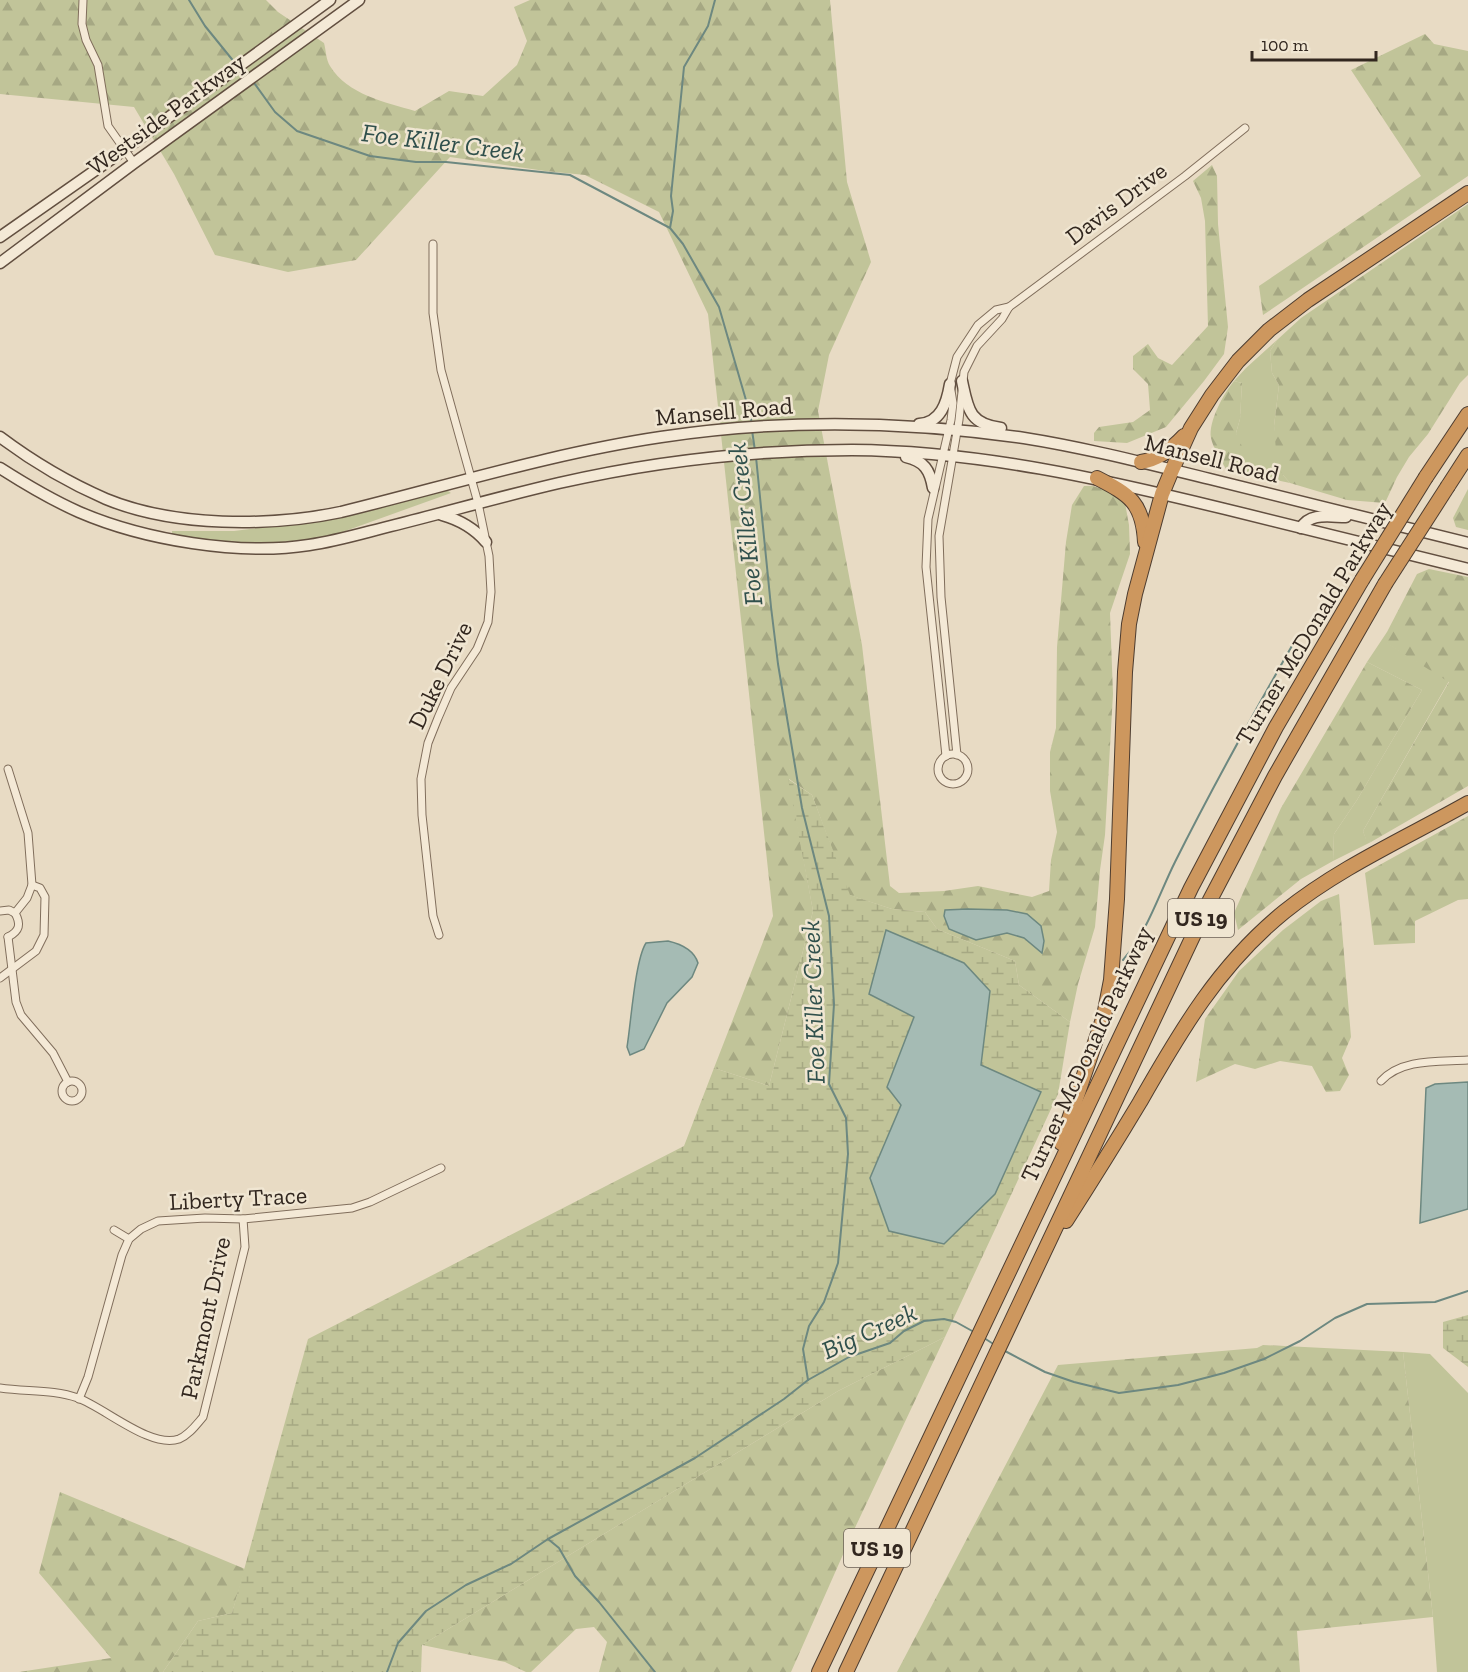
<svg xmlns="http://www.w3.org/2000/svg" width="1468" height="1672" font-family="'Zilla Slab',serif">
	<defs>
		<pattern id="forest-firs" width="22" height="20" patternUnits="userSpaceOnUse" patternTransform="scale(1.5)"><rect width="22" height="20" fill="#c1c499"/><path d="M5 1l3.5 6h-7zM16 11l3.5 6h-7z" fill="#a6a883"/></pattern>
		<pattern id="wetland-marsh" width="20" height="14" patternUnits="userSpaceOnUse" patternTransform="scale(1.5)"><rect width="20" height="14" fill="#c1c499"/><path d="M1 5h8M5 5V1M11 12h8M15 12V8" fill="none" stroke="#a6a883"/></pattern>
	</defs>
	<rect width="100%" height="100%" fill="#e8dbc4"/>
	<g fill="#c1c499">
		<path d="M1277,340L1270,351L1272,373L1279,385L1274,426L1283,475L1290,483L1226,469L1242,468L1236,433L1240,419L1242,383L1234,381L1246,368Z"/>
		<path d="M445,489L451,493L337,534C283,546 226,546 172,534V531H234L331,519Z"/>
		<path d="M1387,632V643L1449,681L1363,831L1366,839L1371,842L1333,861L1334,834L1357,800L1422,690L1367,662Z"/>
		<path d="M1403,1352L1430,1354L1468,1393V1672H1437L1433,1617Z"/>
	</g>
	<g fill="url(#forest-firs)">
		<path d="M0,0H266L278,12L324,43C326,50 326,60 330,66C348,95 385,102 415,111L449,91L483,96L517,65L527,41L514,7L530,0H830L847,182L871,262L829,355L818,411L862,645L890,886L899,893L944,891L978,886L1032,897L1049,891L1051,860L1057,832L1050,791V752L1056,728L1057,647L1066,542L1072,505L1084,486H1093L1118,494L1125,503L1129,525L1130,554L1110,613L1113,694L1105,835L1100,870L1095,927L1078,984L1070,1022L1019,985L1015,961L937,929L925,912L892,909L849,895L812,795L789,779L813,911L769,1086L714,1068L773,916L708,314L659,212L585,175L545,171L450,157L356,260L288,272L215,255L174,174L134,107L0,94Z"/>
		<path d="M1425,34L1434,44L1468,51V176L1263,315L1259,286L1421,176L1351,70Z"/>
		<path d="M1212,165L1217,176L1218,224L1228,327L1224,354L1204,381L1166,427L1127,443L1094,441V433L1099,427L1133,422L1150,410L1148,384L1133,369V356L1148,344L1158,358L1172,365L1208,326L1205,221L1201,198L1193,181Z"/>
		<path d="M1468,204V375L1460,383L1428,434L1409,457L1397,477L1385,503L1347,500L1290,483L1283,475L1277,463L1274,426L1279,385L1272,373L1270,351L1277,340L1301,318Z"/>
		<path d="M1234,381L1242,383L1240,419L1236,433L1245,453L1242,468L1226,469C1221,460 1213,448 1211,438C1208,422 1224,393 1234,381Z"/>
		<path d="M1468,489V530L1456,527L1453,518Z"/>
		<path d="M1429,569L1468,577V786L1371,842L1366,840L1363,831L1449,682L1386,643L1387,632L1417,574Z"/>
		<path d="M1367,662L1422,690L1357,800L1334,834L1333,861L1301,879L1238,930L1234,913L1281,808Z"/>
		<path d="M1468,816V899L1458,900L1415,921V943L1374,945L1365,873Z"/>
		<path d="M1339,894L1351,1037L1342,1058L1349,1075L1340,1091L1326,1092L1312,1066L1280,1061L1255,1069L1235,1064L1196,1082L1205,1019L1239,971L1283,930L1321,901Z"/>
		<path d="M945,1337L853,1532L791,1672H599L607,1642L594,1627L576,1629L531,1672H526L505,1662L422,1645L838,1391Z"/>
		<path d="M1263,1345L1403,1352L1433,1617L1297,1631L1300,1672H897L1058,1365L1257,1348Z"/>
		<path d="M60,1492L245,1569L232,1613L198,1621L163,1672H19L111,1658L39,1573Z"/>
	</g>
	<g fill="url(#wetland-marsh)" fill-rule="evenodd">
		<path d="M788,779L812,795L850,895L892,909L925,912L937,929L1015,961L1019,985L1070,1022L1058,1094L945,1337L838,1391L422,1645L421,1672H163L198,1621L232,1613L308,1339L684,1146L714,1068L769,1086L813,911ZM886,930L964,963L990,991L981,1065L870,1178L901,1105L887,1087L914,1017Z"/>
		<path d="M1468,1315V1367L1443,1348V1322Z"/>
	</g>
	<g fill="#a5bbb4" stroke="#6d8880" stroke-width="1.5">
		<path d="M968,909L1007,910L1027,914L1041,926L1044,941L1042,953L1024,938L1007,933L976,940L949,929L944,916L945,910Z"/>
		<path d="M886,930L964,963L990,991L981,1065L1041,1092L995,1194L944,1244L889,1231L870,1178L901,1105L887,1087L914,1017L869,994Z"/>
		<path d="M668,941C681,944 694,950 698,963L692,977L667,1003L644,1049L630,1055L627,1047C631,1023 635,960 646,943Z"/>
		<path d="M1468,1082V1209L1420,1223L1426,1088L1435,1084Z"/>
	</g>
	<g fill="none" stroke-linecap="round" stroke-linejoin="round">
		<g stroke="#6d8880" stroke-width="2">
			<path d="M189,0L205,26L235,63"/>
			<path d="M252,80L275,112L297,131L370,156L416,162H446L570,175L670,228L683,244L719,307L750,414L752,425"/>
			<path d="M670,228L673,211L671,196L684,67L708,26L715,0"/>
			<path d="M752,430L755,451"/>
			<path d="M756,457L771,607L778,664L802,808L829,916L834,1004L829,1084L846,1118L848,1154L838,1263L824,1302L809,1326L803,1349L808,1380"/>
			<path d="M1123,960C1147,933 1159,894 1175,862C1212,788 1252,716 1293,644"/>
			<path d="M984,1338L995,1345"/>
			<path d="M1005,1351L1045,1372L1074,1382L1119,1393L1178,1385L1224,1373L1264,1359L1300,1341L1335,1318L1367,1304L1435,1302L1468,1291"/>
			<path d="M548,1539L559,1548L575,1576L599,1602L655,1672"/>
			<path d="M387,1672L398,1643L426,1611L466,1585L511,1564L548,1539L695,1458L784,1399L808,1380L849,1357L890,1343L904,1331L924,1321L944,1319L956,1322L974,1332"/>
		</g>
		<defs>
			<g id="street">
				<path d="M83,0L82,24L86,40L98,65L108,126L134,163"/>
				<path d="M433,244V313L441,370L478,503L489,556L491,592L488,622L477,649L451,688L438,718L428,743L421,779L422,815L433,916L439,935"/>
				<circle cx="953" cy="769" r="15"/>
				<path d="M957,755L941,597L939,536L959,420L964,372L977,346L1002,319L1009,307L1185,176L1245,128"/>
				<path d="M946,756L926,567L928,519L951,420L953,403L950,384L957,357L978,325L996,310L1009,307"/>
				<path d="M8,769L28,833L32,885L27,898L15,913"/>
				<path d="M0,911L9,910L15,913"/>
				<path d="M8,937L16,1002L21,1015L53,1053L68,1082"/>
				<path d="M8,937C20,931 21,924 15,913"/>
				<path d="M0,978L36,951L44,935L45,897L40,888L32,885"/>
				<circle cx="72" cy="1091" r="10"/>
				<path d="M1381,1081C1402,1058 1439,1062 1468,1060"/>
				<path d="M114,1230L129,1239"/>
				<path d="M0,1388C26,1392 53,1389 78,1398C105,1408 151,1449 179,1439C189,1435 196,1425 203,1417L245,1247L243,1219"/>
				<path d="M79,1399L88,1377L122,1255L129,1239L141,1229L158,1221L205,1218L243,1219L352,1208L370,1202L441,1168"/>
			</g>
			<g id="secondary">
				<path d="M0,237L110,160L330,0"/>
				<path d="M0,263L134,163L359,0"/>
				<path d="M962,381C968,409 969,424 1001,428"/>
				<path d="M919,424C941,423 947,402 950,384"/>
				<path d="M0,437C32,461 69,483 106,499C174,527 270,527 341,512C447,486 553,453 661,437C780,419 905,421 1024,438C1087,448 1148,464 1210,479C1296,500 1382,521 1468,543"/>
				<path d="M906,457C924,461 930,470 933,488"/>
				<path d="M0,468C25,484 52,500 79,512C144,540 240,556 309,545C337,541 363,533 391,526C447,512 503,496 559,483C655,461 754,450 852,450C980,451 1102,479 1225,509C1306,529 1387,549 1468,569"/>
				<path d="M442,515C460,520 474,528 486,542"/>
				<path d="M1301,528C1310,512 1330,517 1346,517"/>
			</g>
			<g id="highway">
				<path d="M1141,462C1159,459 1172,449 1184,436"/>
				<path d="M1426,477L1468,414"/>
				<path d="M1097,478C1130,495 1143,503 1145,542"/>
				<path d="M1448,486L1468,455"/>
				<path d="M1061,1143L1104,1016L1111,980L1117,899L1125,672L1129,624L1135,594L1162,494L1172,470L1191,428L1212,395L1238,361L1269,330L1308,300L1468,193"/>
				<path d="M1066,1221C1091,1182 1116,1142 1140,1102C1181,1030 1219,965 1284,912C1340,867 1406,838 1468,803"/>
				<path d="M819,1672L1191,888L1276,727L1362,580"/>
				<path d="M846,1672L1210,900L1275,776L1385,584"/>
			</g>
		</defs>
		<use href="#street" stroke="#806e5c" stroke-width="9"/>
		<use href="#secondary" stroke="#624f40" stroke-width="13"/>
		<use href="#highway" stroke="#4e3d30" stroke-width="16"/>
		<use href="#street" stroke="#f4e9d6" stroke-width="7"/>
		<use href="#secondary" stroke="#f4e9d6" stroke-width="10"/>
		<use href="#highway" stroke="#cd975e" stroke-width="14"/>
		<defs>
			<g id="highway-bridge">
				<path d="M1362,580L1426,477"/>
				<path d="M1385,584L1448,486"/>
			</g>
		</defs>
		<use href="#highway-bridge" stroke="#4e3d30" stroke-width="16" stroke-linecap="butt"/>
		<use href="#highway-bridge" stroke="#cd975e" stroke-width="14"/>
	</g>
	<g text-anchor="middle" dominant-baseline="central" stroke-width="5" stroke-linejoin="round" paint-order="stroke">
		<g fill="#f0e6d2" stroke="#6b6055" stroke-width="1.5">
			<rect x="1168" y="899" width="66" height="38" rx="4.5"/>
			<rect x="844" y="1529" width="66" height="38" rx="4.5"/>
		</g>
		<g font-size="22" font-weight="bold" fill="#32271f">
			<text x="1201" y="918">US 19</text>
			<text x="877" y="1548">US 19</text>
		</g>
		<g font-size="24" fill="#32271f" stroke="#f0e6d2">
			<text transform="translate(166 114) rotate(-36)">Westside Parkway</text>
			<text transform="translate(1116 203) rotate(-37)">Davis Drive</text>
			<text transform="translate(724 411) rotate(-5)">Mansell Road</text>
			<text transform="translate(1212 458) rotate(14)">Mansell Road</text>
			<text transform="translate(1313 623) rotate(-59)">Turner McDonald Parkway</text>
			<text transform="translate(440 675) rotate(-64)">Duke Drive</text>
			<text transform="translate(1086 1054) rotate(-65)">Turner McDonald Parkway</text>
			<text transform="translate(238 1198) rotate(-3)">Liberty Trace</text>
			<text transform="translate(205 1318) rotate(-78)">Parkmont Drive</text>
		</g>
		<g font-size="26" font-style="italic" fill="#30504c" stroke="#f0e6d2">
			<text transform="translate(443 142) rotate(7)">Foe Killer Creek</text>
			<text transform="translate(745 524) rotate(-96)">Foe Killer Creek</text>
			<text transform="translate(813 1002) rotate(-92)">Foe Killer Creek</text>
			<text transform="translate(869 1331) rotate(-24)">Big Creek</text>
		</g>
	</g>
	<path d="M1252 51v9h124v-9" fill="none" stroke="#32271f" stroke-width="3"/>
	<text x="1261" y="51" font-size="18" fill="#32271f" stroke="#f0e6d2" stroke-width="4.5" paint-order="stroke">100 m</text>
</svg>
